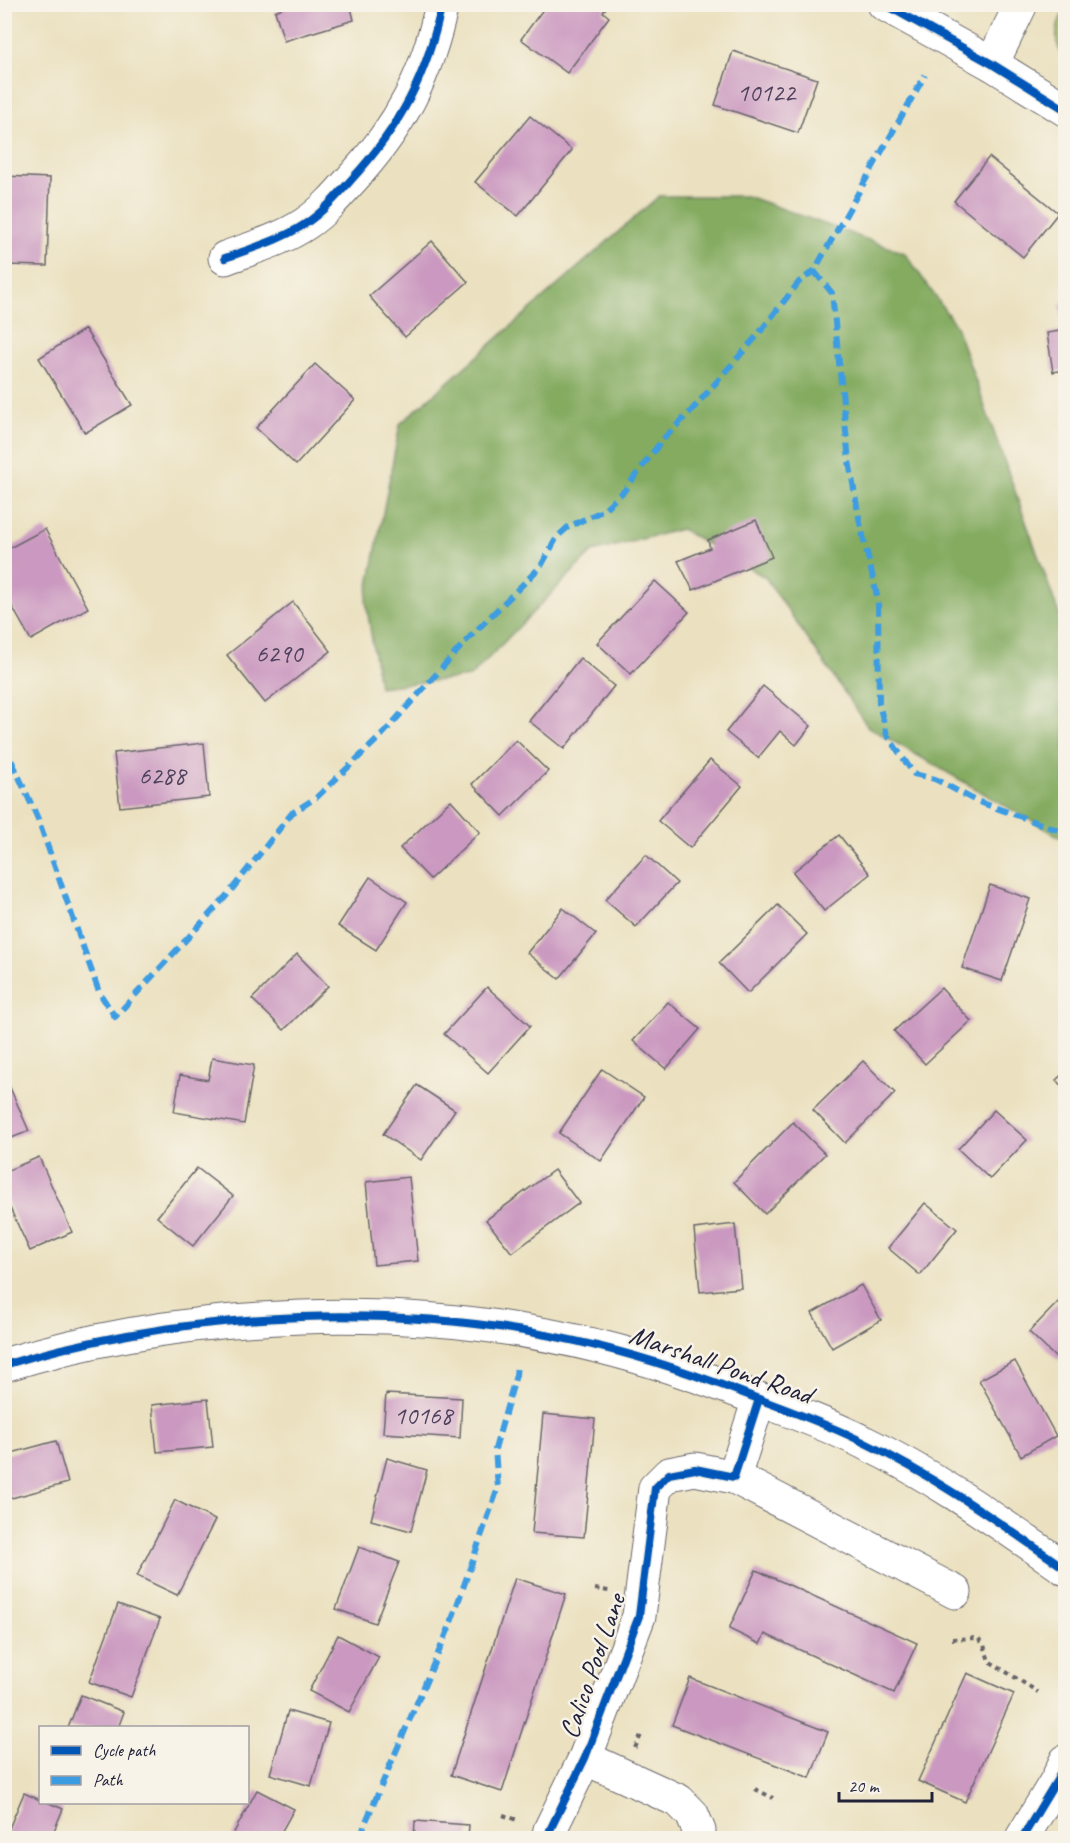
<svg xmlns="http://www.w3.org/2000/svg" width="1070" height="1843" font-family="Caveat,sans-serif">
	<rect width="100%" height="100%" fill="#f7f3e8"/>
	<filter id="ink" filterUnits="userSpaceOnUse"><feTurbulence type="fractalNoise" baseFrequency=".0167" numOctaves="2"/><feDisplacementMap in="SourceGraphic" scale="12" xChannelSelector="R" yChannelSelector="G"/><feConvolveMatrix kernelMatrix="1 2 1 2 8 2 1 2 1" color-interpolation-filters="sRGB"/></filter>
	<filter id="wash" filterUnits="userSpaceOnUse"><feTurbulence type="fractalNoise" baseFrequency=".008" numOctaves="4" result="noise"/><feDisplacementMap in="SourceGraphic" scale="24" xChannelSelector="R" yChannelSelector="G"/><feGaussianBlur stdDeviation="1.35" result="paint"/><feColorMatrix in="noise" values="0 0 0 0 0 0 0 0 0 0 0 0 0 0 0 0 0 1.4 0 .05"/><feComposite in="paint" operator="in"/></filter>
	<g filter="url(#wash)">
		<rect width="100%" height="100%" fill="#ebe1c0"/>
		<path fill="#a5c66e" stroke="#647454" stroke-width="1.5" d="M1065,10V63C1055,44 1053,29 1065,10Z"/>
		<path fill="#84ab61" stroke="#53664e" stroke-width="1.5" d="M659,196H747L905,253L956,326L1065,631V840L868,727L765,577L681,529L592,552L470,677L379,687L366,601L400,424Z"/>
		<g id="blocks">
			<g fill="#ca98c0">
				<path d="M293,4H350L354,20L284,41L275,11Z"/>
				<path d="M547,4H609L603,12L609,17L567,73L521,39Z"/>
				<path d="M733,51L817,79L798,133L715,105Z"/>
				<path d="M530,116L572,150L518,216L475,182Z"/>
				<path d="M989,157L1058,213L1023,257L954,201Z"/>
				<path d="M4,176L50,178L47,266L4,265Z"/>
				<path d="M432,241L468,282L405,337L369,296Z"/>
				<path d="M1066,303V330H1064L1060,304Z"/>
				<path d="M85,329L132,405L85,433L39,358Z"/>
				<path d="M1066,330V370L1053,372L1047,333Z"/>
				<path d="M315,364L355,400L296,465L256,428Z"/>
				<path d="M756,520L772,557L693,590L678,561L710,548L708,540Z"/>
				<path d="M45,529L88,608L31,640L4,592V551Z"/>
				<path d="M655,581L689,612L631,674L597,643Z"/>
				<path d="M293,602L331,651L265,703L227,655Z"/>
				<path d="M580,658L614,686L564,749L529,721Z"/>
				<path d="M763,686L811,726L796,745L780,731L758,758L726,732Z"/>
				<path d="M516,740L548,771L503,816L472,784Z"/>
				<path d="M204,743L209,797L120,807L114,753Z"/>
				<path d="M710,760L742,786L690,848L658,821Z"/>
				<path d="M451,800L480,832L430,879L400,848Z"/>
				<path d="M839,835L870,874L824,911L793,872Z"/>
				<path d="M646,855L677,883L636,927L605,900Z"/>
				<path d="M370,877L407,902L376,950L338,926Z"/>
				<path d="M990,885L1030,899L1002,981L962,968Z"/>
				<path d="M778,905L807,934L748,993L719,963Z"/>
				<path d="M563,908L596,934L559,979L527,953Z"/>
				<path d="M297,954L328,986L284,1030L252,999Z"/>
				<path d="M487,987L530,1026L488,1073L444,1034Z"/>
				<path d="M941,988L971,1021L925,1064L894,1031Z"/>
				<path d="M668,1002L700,1029L666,1069L633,1041Z"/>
				<path d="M212,1058L254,1065L244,1124L174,1112L180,1075L208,1080Z"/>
				<path d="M863,1061L895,1093L845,1143L813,1110Z"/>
				<path d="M602,1069L644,1097L601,1161L559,1133Z"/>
				<path d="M1066,1071V1090L1056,1080Z"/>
				<path d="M4,1074L29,1131L4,1141Z"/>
				<path d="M417,1085L455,1110L421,1160L383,1134Z"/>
				<path d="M994,1110L1027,1140L990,1179L958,1149Z"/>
				<path d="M793,1122L825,1154L765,1214L734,1182Z"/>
				<path d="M39,1157L72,1232L30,1251L4,1195V1172Z"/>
				<path d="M197,1168L233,1196L193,1246L157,1217Z"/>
				<path d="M554,1170L579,1203L512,1253L486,1220Z"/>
				<path d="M409,1177L418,1261L374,1265L366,1182Z"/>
				<path d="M925,1203L957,1229L920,1275L888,1248Z"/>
				<path d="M735,1224L741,1288L700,1292L694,1229Z"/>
				<path d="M861,1285L881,1320L832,1348L812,1313Z"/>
				<path d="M1066,1294V1352L1058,1360L1029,1332Z"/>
				<path d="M1015,1361L1056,1436L1021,1456L979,1380Z"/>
				<path d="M386,1394L462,1398L460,1438L383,1433Z"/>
				<path d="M208,1399L213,1447L157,1452L152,1405Z"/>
				<path d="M543,1414L595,1419L584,1537L532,1533Z"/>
				<path d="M56,1441L68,1483L4,1500V1455Z"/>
				<path d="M387,1458L427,1470L411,1531L371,1520Z"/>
				<path d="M175,1500L215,1520L177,1595L137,1576Z"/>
				<path d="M359,1547L399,1562L375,1623L336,1609Z"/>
				<path d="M756,1570L917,1643L894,1693L765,1634L760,1644L729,1629Z"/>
				<path d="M515,1578L566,1594L502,1792L451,1775Z"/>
				<path d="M118,1604L160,1619L131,1697L89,1682Z"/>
				<path d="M338,1635L379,1657L349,1712L309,1691Z"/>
				<path d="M967,1673L1014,1694L965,1802L918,1781Z"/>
				<path d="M690,1678L828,1732L810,1778L672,1725Z"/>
				<path d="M81,1695L124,1712L118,1728H68Z"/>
				<path d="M288,1711L329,1723L311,1786L270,1774Z"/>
				<path d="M257,1790L294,1809L278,1838H231Z"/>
				<path d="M24,1793L40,1800V1802H47L63,1809L51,1838H5Z"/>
				<path d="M415,1821L469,1825L468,1838H414Z"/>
			</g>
		</g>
	</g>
	<g filter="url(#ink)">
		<use href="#blocks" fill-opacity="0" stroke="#68656a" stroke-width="1.5"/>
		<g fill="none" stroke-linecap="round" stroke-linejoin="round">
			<defs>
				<g id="minor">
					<path d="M884,4L992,64L1066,110"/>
					<path d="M992,64L1021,4"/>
					<path d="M225,258C252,248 281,240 305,224C323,212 337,196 351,180C400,127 427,76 442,4"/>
					<path d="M4,1365C189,1308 413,1300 601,1347C654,1360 705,1378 756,1398C793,1412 830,1425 865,1443C936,1477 1001,1524 1066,1569"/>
					<path d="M734,1477L955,1592"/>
					<path d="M585,1758L679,1801L692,1814L699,1831L698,1838"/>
					<path d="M548,1838L550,1830L585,1758L639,1616L655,1488L669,1474L695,1469L734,1477L759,1399"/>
					<path d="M1022,1838L1057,1780L1066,1761"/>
				</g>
			</defs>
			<use href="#minor" stroke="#68656a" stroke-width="35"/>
			<g stroke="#68656a" stroke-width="4" stroke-dasharray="4.5 4.5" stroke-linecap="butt">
				<path d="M595,1589L609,1591"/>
				<path d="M952,1639L978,1638L984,1645L989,1661L1038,1692"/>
				<path d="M635,1748L641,1735"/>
				<path d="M755,1789L773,1798"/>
				<path d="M503,1815L520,1821"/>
			</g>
			<use href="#minor" stroke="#fff" stroke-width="33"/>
			<g stroke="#3c9ce2" stroke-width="6" stroke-dasharray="12 6" stroke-linecap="butt">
				<path d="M814,271L832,293L849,461L860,523L878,600L879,704L887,735L914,774L935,779L974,800L1066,833"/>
				<path d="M4,744L38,819L99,992L115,1017L229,893L292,813L317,797L381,736L466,641L541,566L557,537L568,527L602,511L624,491L663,439L691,411L756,337L799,282L814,271L925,75"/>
				<path d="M362,1838L364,1826L449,1628L498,1488L495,1449L516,1375L517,1364"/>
			</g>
			<defs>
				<g id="cycleway">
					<path d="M884,4L992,64L1066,110"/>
					<path d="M225,258C252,248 281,240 305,224C323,212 337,196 351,180C400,127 427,76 442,4"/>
					<path d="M4,1365C189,1308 413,1300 601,1347C654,1360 705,1378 756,1398C793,1412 830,1425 865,1443C936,1477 1001,1524 1066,1569"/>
					<path d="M548,1838L550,1830L585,1758L639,1616L655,1488L669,1474L695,1469L734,1477L759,1399"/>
					<path d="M1022,1838L1057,1780L1066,1761"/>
				</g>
			</defs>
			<use href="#cycleway" stroke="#f7f3e8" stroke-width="11"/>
			<use href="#cycleway" stroke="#0057b8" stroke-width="8"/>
		</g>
	</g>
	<g text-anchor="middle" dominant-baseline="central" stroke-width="5" stroke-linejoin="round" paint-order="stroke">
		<g font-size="26" fill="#4c405c">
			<text x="766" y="92">10122</text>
			<text x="279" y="653">6290</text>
			<text x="162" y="775">6288</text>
			<text x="423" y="1415">10168</text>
		</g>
		<g font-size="28" fill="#22223b" stroke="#f7f3e8">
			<text transform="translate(721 1364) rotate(19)">Marshall Pond Road</text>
			<text transform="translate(592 1666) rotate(-71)">Calico Pool Lane</text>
		</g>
	</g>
	<rect width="1070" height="1843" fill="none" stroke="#f7f3e8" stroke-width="24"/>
	<rect x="39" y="1726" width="210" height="78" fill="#f7f3e8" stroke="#a29fa3" stroke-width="1.5"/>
	<rect x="51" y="1746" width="30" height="9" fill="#0057b8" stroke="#a29fa3" stroke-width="1.5"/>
	<text x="93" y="1756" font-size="18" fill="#22223b">Cycle path</text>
	<rect x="51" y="1776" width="30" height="9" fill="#3c9ce2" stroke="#a29fa3" stroke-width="1.5"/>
	<text x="93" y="1786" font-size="18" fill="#22223b">Path</text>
	<path d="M839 1792v9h93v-9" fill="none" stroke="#22223b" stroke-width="3"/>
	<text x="848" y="1792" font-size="18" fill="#22223b" stroke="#f7f3e8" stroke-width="4.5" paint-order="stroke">20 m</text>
</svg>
